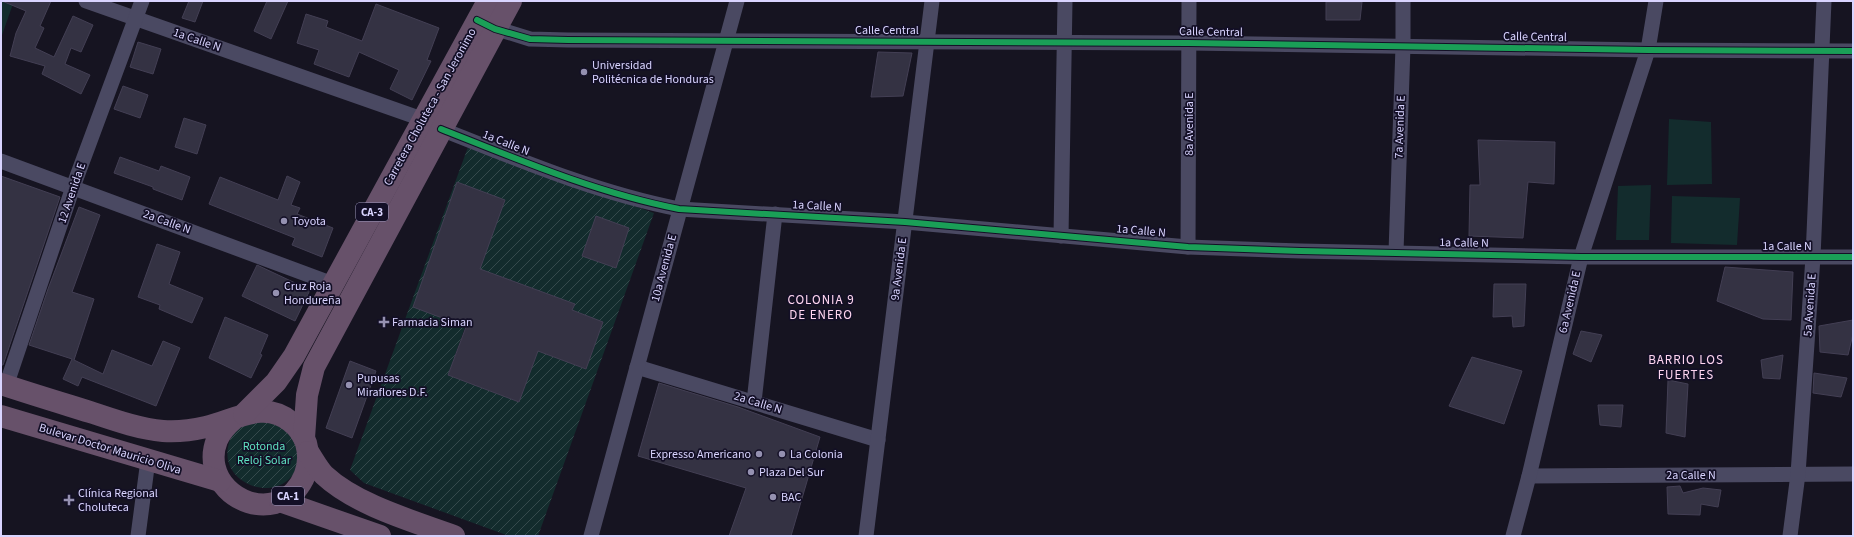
<svg xmlns="http://www.w3.org/2000/svg" width="1854" height="537" font-family="'Source Sans 3',sans-serif">
	<defs>
		<pattern id="garden-furrows" width="10" height="10" patternUnits="userSpaceOnUse"><rect width="10" height="10" fill="#132c2d"/><path d="M-1 1l2-2M0 10L10 0M9 11l2-2" fill="none" stroke="#354a4c"/></pattern>
	</defs>
	<rect width="100%" height="100%" fill="#161421"/>
	<g fill="#132c2d">
		<path d="M1,1H14L1,38Z"/>
		<path d="M1669,119L1711,122L1712,184L1667,185Z"/>
		<path d="M1651,185L1649,240H1616L1618,186Z"/>
		<path d="M1672,196L1740,198L1737,245L1671,243Z"/>
	</g>
	<g fill="url(#garden-furrows)" fill-rule="evenodd">
		<path d="M468,147L654,213L538,536H509L364,483L350,470ZM485,271L574,304L572,310L603,322L586,369L538,351L519,402L448,375Z"/>
		<path d="M273,418L298,441C298,448 300,458 298,465C282,509 213,484 230,440C232,435 235,428 240,425C247,421 265,420 273,418Z"/>
	</g>
	<g fill="#343243" stroke="#433f54">
		<path d="M2,1H51L40,26L44,28L35,48L54,57L73,16L93,25L81,52L71,48L65,64L90,75L81,94L42,74L45,66L10,56L16,33L26,11Z"/>
		<path d="M189,1H203L195,22L182,18Z"/>
		<path d="M267,1H288L271,39L254,31Z"/>
		<path d="M1326,2H1362L1360,20H1326Z"/>
		<path d="M376,4L439,28L427,60L431,61L412,100L390,89L399,70L359,52L349,77L314,64L319,50L297,43L306,14L328,21L326,27L362,41Z"/>
		<path d="M138,42L161,49L153,74L130,67Z"/>
		<path d="M878,52L912,53L903,96L871,97Z"/>
		<path d="M123,86L148,95L140,118L114,109Z"/>
		<path d="M184,118L206,125L197,154L175,147Z"/>
		<path d="M1478,140L1555,142L1554,184L1528,182L1523,238L1469,236L1470,185H1480Z"/>
		<path d="M120,157L159,171L161,166L190,177L182,200L153,189V187L114,173Z"/>
		<path d="M1,176L60,197L3,365H1Z"/>
		<path d="M287,176L300,182L291,205L300,208L297,214L333,228L322,257L292,245L295,238L209,204L220,177L278,200Z"/>
		<path d="M457,182L505,200L480,269L575,304L572,310L603,322L586,369L538,351L519,402L448,375L466,327L413,307Z"/>
		<path d="M79,207L100,215L72,292L94,299L74,360L103,374L112,350L152,366L163,341L180,348L156,406L82,377L78,386L63,379L72,359L29,345L48,289Z"/>
		<path d="M596,216L629,228L616,268L582,256Z"/>
		<path d="M157,244L180,252L169,284L203,298L192,323L159,309L160,305L138,297Z"/>
		<path d="M257,265L310,290L295,321L242,296Z"/>
		<path d="M1725,267L1793,272L1791,320L1763,319L1717,301Z"/>
		<path d="M1494,284H1526L1524,326L1513,327L1512,316L1493,317Z"/>
		<path d="M225,317L268,335L260,354L262,355L251,378L209,358Z"/>
		<path d="M1853,320V334L1848,355L1820,352L1819,326Z"/>
		<path d="M1581,331L1602,335L1591,362L1573,354Z"/>
		<path d="M1783,355L1780,379L1763,378L1761,360Z"/>
		<path d="M1472,357L1522,371L1504,424L1449,406Z"/>
		<path d="M350,361L376,371L352,438L326,428Z"/>
		<path d="M1814,373L1847,378L1841,397L1813,393Z"/>
		<path d="M1668,380L1688,384L1685,437L1666,433Z"/>
		<path d="M659,383L738,407L820,437L791,536H729L746,488L638,456Z"/>
		<path d="M1598,405H1623L1621,427L1600,425Z"/>
		<path d="M1680,486L1683,493L1703,488L1721,490L1718,507L1701,504L1700,515L1668,514L1667,487Z"/>
	</g>
	<g fill="none" stroke-linecap="round" stroke-linejoin="round">
		<g stroke="#4a4962" stroke-width="15">
			<path d="M86,1L422,119"/>
			<path d="M488,26L530,39L568,40L1189,43L1648,50L1853,51"/>
			<path d="M441,129C519,160 597,193 679,209L905,222L1188,247L1301,251L1581,257H1853"/>
			<path d="M1,161L333,284"/>
			<path d="M1061,236L1065,1"/>
			<path d="M1188,247L1189,1"/>
			<path d="M1396,252L1403,46V1"/>
			<path d="M637,367L878,440"/>
			<path d="M6,386L73,187L142,1"/>
			<path d="M754,402L775,214"/>
			<path d="M1529,476L1853,474"/>
			<path d="M138,536L148,460"/>
			<path d="M591,536L737,1"/>
			<path d="M866,536L932,1"/>
			<path d="M1513,536L1529,476L1581,257L1648,50L1656,1"/>
			<path d="M1790,536L1798,474L1813,257L1824,1"/>
		</g>
		<g stroke="#67516a" stroke-width="22">
			<path d="M1,384C31,394 61,403 90,412C114,420 139,429 163,431C176,432 193,430 206,427C234,421 264,399 291,422C298,427 303,435 306,443C311,461 307,477 295,491C290,497 282,501 275,503C239,512 202,477 217,440C221,431 227,425 234,419"/>
			<path d="M244,414L276,382L294,356L488,1"/>
			<path d="M1,416L220,481"/>
			<path d="M304,438L307,395L314,367L511,1"/>
			<path d="M308,452C313,459 318,469 324,475C356,505 413,521 454,536"/>
			<path d="M280,501L380,536"/>
		</g>
		<defs>
			<g id="cycleway">
				<path d="M477,20L495,29L530,39L568,40L1189,43L1648,50L1853,51"/>
				<path d="M441,129C519,160 597,193 679,209L905,222L1188,247L1301,251L1581,257H1853"/>
			</g>
		</defs>
		<use href="#cycleway" stroke="#130f26" stroke-width="8"/>
		<use href="#cycleway" stroke="#1a9f57" stroke-width="6"/>
	</g>
	<g fill="#9591b1" stroke="#130f26" stroke-width="1.5">
		<circle cx="584" cy="72" r="4"/>
		<circle cx="284" cy="221" r="4"/>
		<circle cx="276" cy="293" r="4"/>
		<path d="M382 316h4v4h4v4h-4v4h-4v-4h-4v-4h4z"/>
		<circle cx="349" cy="385" r="4"/>
		<circle cx="759" cy="454" r="4"/>
		<circle cx="782" cy="454" r="4"/>
		<circle cx="751" cy="472" r="4"/>
		<circle cx="773" cy="497" r="4"/>
		<path d="M67 494h4v4h4v4h-4v4h-4v-4h-4v-4h4z"/>
	</g>
	<g text-anchor="middle" dominant-baseline="central" stroke-width="3.5" stroke-linejoin="round" paint-order="stroke">
		<g fill="#130f26" stroke="#9e99be" stroke-width="1">
			<rect x="356" y="203" width="32" height="18" rx="3"/>
			<rect x="272" y="487" width="32" height="18" rx="3"/>
		</g>
		<g font-size="11" font-weight="bold" fill="#d9d4ff">
			<text x="372" y="212">CA-3</text>
			<text x="288" y="496">CA-1</text>
		</g>
		<g font-size="12" fill="#d9d4ff" stroke="#130f26">
			<text x="887" y="30">Calle Central</text>
			<text transform="translate(1211 32) rotate(1)">Calle Central</text>
			<text transform="translate(1535 37) rotate(1)">Calle Central</text>
			<text transform="translate(197 40) rotate(19)">1a Calle N</text>
			<text transform="translate(430 107) rotate(-61)">Carretera Choluteca - San Jeronimo</text>
			<text transform="translate(1189 124) rotate(-90)">8a Avenida E</text>
			<text transform="translate(1400 127) rotate(-88)">7a Avenida E</text>
			<text transform="translate(506 143) rotate(22)">1a Calle N</text>
			<text transform="translate(72 193) rotate(-71)">12 Avenida E</text>
			<text transform="translate(817 206) rotate(3)">1a Calle N</text>
			<text transform="translate(167 222) rotate(20)">2a Calle N</text>
			<text transform="translate(1141 231) rotate(5)">1a Calle N</text>
			<text transform="translate(1464 243) rotate(1)">1a Calle N</text>
			<text x="1787" y="246">1a Calle N</text>
			<text transform="translate(664 268) rotate(-75)">10a Avenida E</text>
			<text transform="translate(899 269) rotate(-83)">9a Avenida E</text>
			<text transform="translate(1570 302) rotate(-77)">6a Avenida E</text>
			<text transform="translate(1810 305) rotate(-86)">5a Avenida E</text>
			<text transform="translate(758 403) rotate(17)">2a Calle N</text>
			<text transform="translate(110 449) rotate(17)">Bulevar Doctor Mauricio Oliva</text>
			<text x="1691" y="475">2a Calle N</text>
		</g>
		<g font-size="12" fill="#d9d4ff" stroke="#130f26" text-anchor="start">
			<text x="592" y="65">Universidad<tspan x="592" dy="14">Politécnica de Honduras</tspan></text>
			<text x="292" y="221">Toyota</text>
			<text x="284" y="286">Cruz Roja<tspan x="284" dy="14">Hondureña</tspan></text>
			<text x="392" y="322">Farmacia Siman</text>
			<text x="357" y="378">Pupusas<tspan x="357" dy="14">Miraflores D.F.</tspan></text>
			<text x="751" y="454" text-anchor="end">Expresso Americano</text>
			<text x="790" y="454">La Colonia</text>
			<text x="759" y="472">Plaza Del Sur</text>
			<text x="78" y="493">Clínica Regional<tspan x="78" dy="14">Choluteca</tspan></text>
			<text x="781" y="497">BAC</text>
		</g>
		<g font-size="12" fill="#5fe0c0" stroke="#130f26">
			<text x="264" y="446">Rotonda<tspan x="264" dy="14">Reloj Solar</tspan></text>
		</g>
		<g font-size="13" letter-spacing="1" fill="#ffd6f0" stroke="#130f26">
			<text x="821" y="300">COLONIA 9<tspan x="821" dy="15">DE ENERO</tspan></text>
			<text x="1686" y="360">BARRIO LOS<tspan x="1686" dy="15">FUERTES</tspan></text>
		</g>
	</g>
	<rect width="1854" height="537" fill="none" stroke="#d9d4ff" stroke-width="4"/>
</svg>
